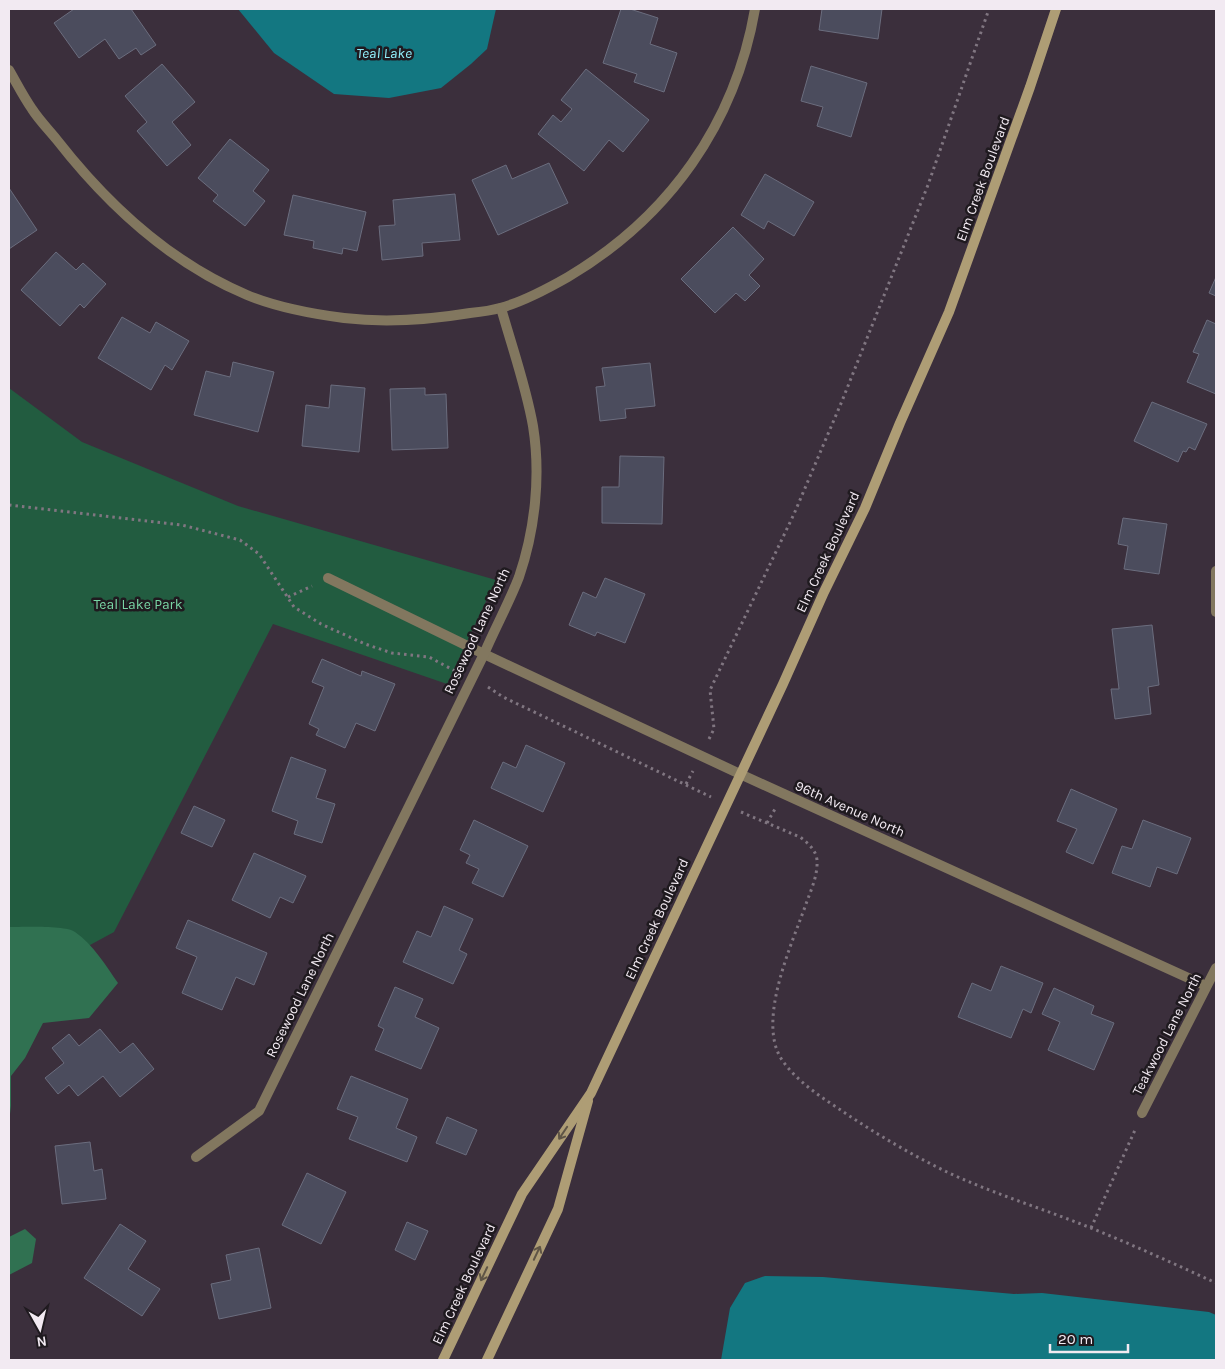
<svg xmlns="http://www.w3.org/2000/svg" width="1225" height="1369" font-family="Karla,sans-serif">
	<rect width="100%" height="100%" fill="#3b2f3c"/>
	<path fill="#225c40" d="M9,388L82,442L238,506L496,580L447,684L273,624L114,932L9,989Z"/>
	<g fill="#307151">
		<path d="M9,927C22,927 66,925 75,932C93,944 106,966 118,983L89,1018L43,1023L25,1058L11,1076V1106L9,1122Z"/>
		<path d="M25,1229L36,1239L32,1263L9,1275V1237Z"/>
	</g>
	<g fill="#137781">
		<path d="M238,9H496L487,49L471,64L441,88L389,98L334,94L274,53Z"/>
		<path d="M765,1276L823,1277L1014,1294L1042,1293L1209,1312L1216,1315V1360H721L730,1308L745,1283Z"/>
	</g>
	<g fill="#4b4c5d" stroke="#6b6d7e">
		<path d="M74,9H131L156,45L141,55L136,48L119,59L105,39L79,58L54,23Z"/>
		<path d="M621,9H630L658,18L650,44L677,53L664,92L634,82L637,74L603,63Z"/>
		<path d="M822,9H882L878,39L819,30Z"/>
		<path d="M162,64L195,102L172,122L191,145L167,166L137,131L147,122L125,96Z"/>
		<path d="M811,66L867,83L851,137L817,126L823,107L801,101Z"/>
		<path d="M586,69L649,120L623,152L609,140L584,171L538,134L553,115L561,122L572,109L561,100Z"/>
		<path d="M230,139L269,170L253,191L265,201L245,226L213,201L218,195L198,178Z"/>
		<path d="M549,163L568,203L498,235L472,180L506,165L512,179Z"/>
		<path d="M765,174L814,202L794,236L768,221L764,229L741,215Z"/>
		<path d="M9,188L37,230L9,249Z"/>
		<path d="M455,194L460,240L422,243L423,256L382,260L379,226L395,225L393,200Z"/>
		<path d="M293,195L366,212L357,251L343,248L342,254L313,248L314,241L284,235Z"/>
		<path d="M733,227L764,259L749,275L760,286L745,301L736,293L715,313L681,279Z"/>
		<path d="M56,252L76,270L83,263L106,284L84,308L80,304L60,326L21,290Z"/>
		<path d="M1216,277V296L1209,293Z"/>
		<path d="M122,317L150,333L156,322L189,341L172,370L165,365L151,390L98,358Z"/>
		<path d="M1207,320L1216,324V394L1187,382L1199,354L1193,352Z"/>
		<path d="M233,362L274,372L258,432L194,415L206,371L230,377Z"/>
		<path d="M650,363L655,406L625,409L626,418L600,421L596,387L605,386L602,368Z"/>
		<path d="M331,385L365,388L359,452L302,446L306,405L329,408Z"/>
		<path d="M425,388V395L446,394L448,448L392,450L390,389Z"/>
		<path d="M1152,402L1207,424L1195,450L1189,447L1186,452L1183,451L1178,462L1134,441Z"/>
		<path d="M620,456L664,457L662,524L602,523V487H619Z"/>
		<path d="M1123,518L1167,524L1159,574L1124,569L1128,546L1118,544Z"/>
		<path d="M605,578L645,594L625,643L597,632L595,636L569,625L583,592L596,598Z"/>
		<path d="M1152,625L1159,685L1148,687L1151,714L1115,719L1111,689H1119L1112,629Z"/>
		<path d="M322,659L361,676L362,671L395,684L375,731L356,723L345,748L316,735L319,729L309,724L324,687L312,682Z"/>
		<path d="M526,745L565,763L543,812L491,788L503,762L516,768Z"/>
		<path d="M291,757L326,770L316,798L335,804L322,843L294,834L298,821L272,811Z"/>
		<path d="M1071,789L1117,809L1093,864L1066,852L1077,829L1057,821Z"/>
		<path d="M194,806L225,820L212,847L181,833Z"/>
		<path d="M474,820L528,846L503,897L472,883L479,869L466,863L470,855L460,850Z"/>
		<path d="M1143,820L1191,838L1177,874L1157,867L1150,887L1112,873L1122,846L1132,849Z"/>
		<path d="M254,853L306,876L293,903L280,897L270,918L232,900Z"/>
		<path d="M444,906L473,919L459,950L467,954L453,984L403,962L417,931L431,937Z"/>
		<path d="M188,920L267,953L254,985L236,977L222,1010L182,993L197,957L176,948Z"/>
		<path d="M1001,966L1043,983L1031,1013L1023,1009L1011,1038L958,1017L972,983L991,991Z"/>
		<path d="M395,987L423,999L415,1017L439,1028L421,1069L375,1050L384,1029L378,1026Z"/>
		<path d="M1054,988L1094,1006L1091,1014L1114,1023L1094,1070L1048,1050L1060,1022L1042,1014Z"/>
		<path d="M100,1029L120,1053L133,1043L154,1069L120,1097L103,1076L78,1096L69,1085L58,1094L45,1078L64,1063L52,1048L69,1034L79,1046Z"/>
		<path d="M351,1076L408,1099L396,1128L417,1137L407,1162L349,1139L358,1117L337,1109Z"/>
		<path d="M447,1117L477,1130L466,1155L436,1143Z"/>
		<path d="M90,1142L94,1171L102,1169L106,1199L62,1204L55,1146Z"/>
		<path d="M307,1173L346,1192L321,1244L282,1225Z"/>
		<path d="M407,1222L428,1231L415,1260L395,1250Z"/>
		<path d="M120,1224L146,1241L128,1269L160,1289L142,1316L84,1278Z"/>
		<path d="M259,1248L271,1308L219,1319L211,1284L231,1280L226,1255Z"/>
	</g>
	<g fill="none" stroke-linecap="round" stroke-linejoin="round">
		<g stroke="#807681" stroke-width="3" stroke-dasharray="2.5 4" stroke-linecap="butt">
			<path d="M9,505L182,525L240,540L259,554L294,607L321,624L365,644L392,653L429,657L455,671"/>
			<path d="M288,597L312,586"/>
			<path d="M488,687L503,697L711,797"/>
			<path d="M709,739L714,729L710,690L794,514L842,401L928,185L989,9"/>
			<path d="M686,784L693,771"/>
			<path d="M741,812L800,837C808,843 816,850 817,860C818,875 811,890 806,904C792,944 756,1021 782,1060C798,1083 823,1098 845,1113C878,1135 912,1155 947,1172C994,1194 1044,1209 1091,1228C1133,1245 1175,1264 1216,1283"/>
			<path d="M767,823L775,809"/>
			<path d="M1091,1228L1135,1130"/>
		</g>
		<path stroke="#82775f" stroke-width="10" d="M328,578L484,654"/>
		<g stroke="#82775f" stroke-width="10">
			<path d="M9,70C16,82 23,96 32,109C39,120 49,130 57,140C107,204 171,263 247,295C276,307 313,314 344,318C387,323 428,320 470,313C480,312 490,311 500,308C523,302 547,289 568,277C669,217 735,124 755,9"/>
			<path d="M1216,571V612"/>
			<path d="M484,654L740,774L1206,986"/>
			<path d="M1142,1113L1216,968"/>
			<path d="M196,1157L259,1111L484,654C495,628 509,603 519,577C535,530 541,476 533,426C526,386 512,347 501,308"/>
		</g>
		<g stroke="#ae9d75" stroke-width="10">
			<path d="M443,1360L522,1194L591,1093L783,684L824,592L865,508L900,423L949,312L1030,87L1056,9"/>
			<path d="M487,1360L558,1209L588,1101"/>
		</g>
	</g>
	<defs><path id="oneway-shaft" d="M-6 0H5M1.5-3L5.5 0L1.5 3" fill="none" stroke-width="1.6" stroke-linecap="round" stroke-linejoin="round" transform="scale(1.25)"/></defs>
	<g stroke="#5f5546">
		<use href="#oneway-shaft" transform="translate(563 1133) rotate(124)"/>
		<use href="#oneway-shaft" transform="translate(537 1253) rotate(-65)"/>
		<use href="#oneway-shaft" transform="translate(484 1274) rotate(115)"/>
	</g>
	<g text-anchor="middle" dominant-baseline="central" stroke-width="5" stroke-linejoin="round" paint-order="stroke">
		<g font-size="14" fill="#f2eaf2" stroke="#1f1a1f">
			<text transform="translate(983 179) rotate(-70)">Elm Creek Boulevard</text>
			<text transform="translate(828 552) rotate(-65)">Elm Creek Boulevard</text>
			<text transform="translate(477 631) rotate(-65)">Rosewood Lane North</text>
			<text transform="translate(850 809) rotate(24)">96th Avenue North</text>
			<text transform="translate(657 919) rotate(-65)">Elm Creek Boulevard</text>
			<text transform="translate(300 995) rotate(-64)">Rosewood Lane North</text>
			<text transform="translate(1167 1034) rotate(-63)">Teakwood Lane North</text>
			<text transform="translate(464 1284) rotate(-65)">Elm Creek Boulevard</text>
		</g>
		<g font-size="14" fill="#79d6a5" stroke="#1f1a1f">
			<text x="138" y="604">Teal Lake Park</text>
		</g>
		<g font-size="15" font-style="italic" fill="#91f0fc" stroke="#1f1a1f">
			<text x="384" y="53">Teal Lake</text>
		</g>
	</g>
	<rect width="1225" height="1369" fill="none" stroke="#f2eaf2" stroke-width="20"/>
	<g transform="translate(40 1329) rotate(172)" stroke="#1f1a1f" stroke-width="4" paint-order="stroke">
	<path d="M0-4L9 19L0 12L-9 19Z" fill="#f2eaf2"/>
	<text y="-8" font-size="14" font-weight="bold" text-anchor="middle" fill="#f2eaf2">N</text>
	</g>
	<path d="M1050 1344v8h78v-8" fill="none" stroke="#f2eaf2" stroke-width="2.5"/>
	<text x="1058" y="1344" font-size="15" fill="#f2eaf2" stroke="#1f1a1f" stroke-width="4" paint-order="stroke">20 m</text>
</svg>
